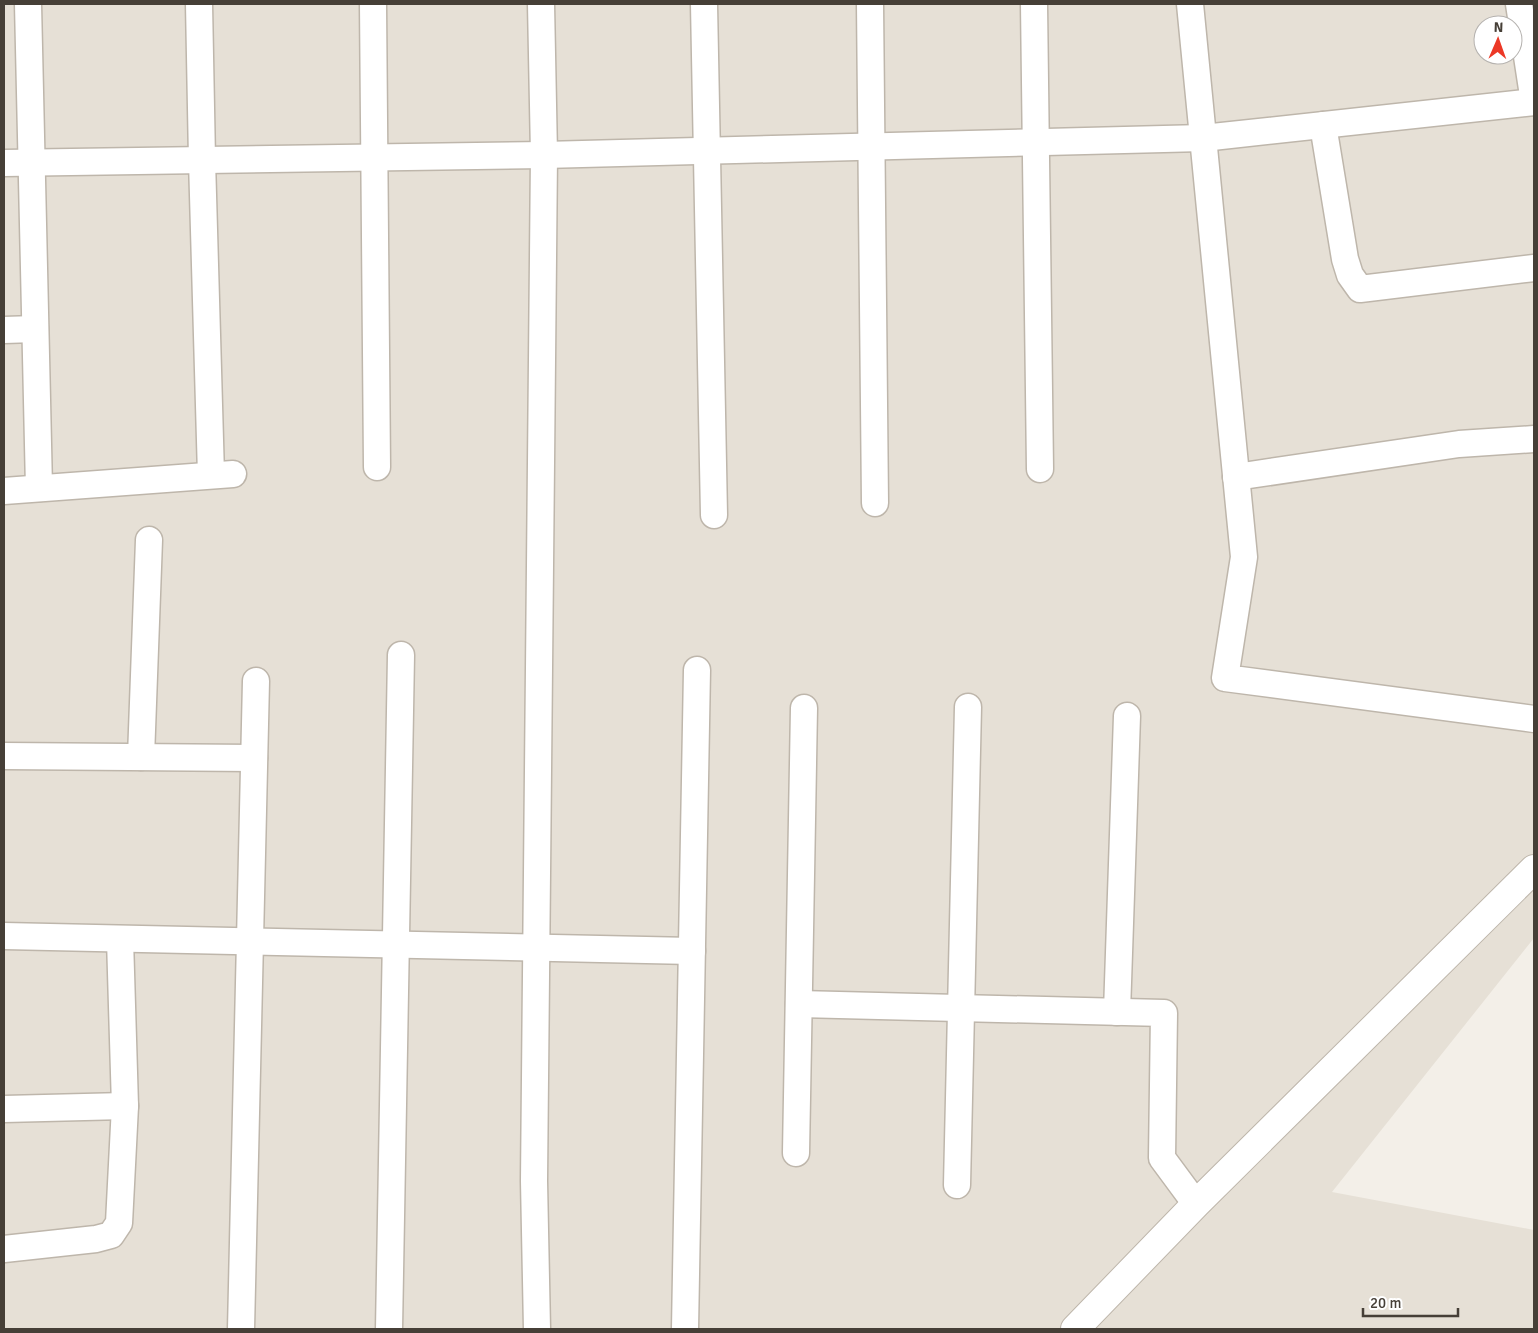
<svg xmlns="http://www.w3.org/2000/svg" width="1538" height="1333" font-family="Signika,sans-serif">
	<rect width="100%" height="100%" fill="#f3efe8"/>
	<path fill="#e6e0d6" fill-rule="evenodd" d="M4,4H1534V938L1332,1192L1534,1230V1329H4ZM1483,25H1513V55H1483Z"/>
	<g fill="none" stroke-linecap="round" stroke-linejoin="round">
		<defs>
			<g id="minor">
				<path d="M28,4L39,488"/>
				<path d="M199,4L202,160L211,475"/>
				<path d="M373,4L377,467"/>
				<path d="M704,4L714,515"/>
				<path d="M870,4L875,503"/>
				<path d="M1034,4L1040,469"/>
				<path d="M1190,4L1244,557L1225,678L1534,719"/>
				<path d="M1519,4L1534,102"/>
				<path d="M1323,125L1345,259L1350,275L1360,289L1534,268"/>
				<path d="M4,163L544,155L1203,138L1534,102"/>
				<path d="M4,330L35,329"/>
				<path d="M1236,477L1459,444L1534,439"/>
				<path d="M4,491L233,474"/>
				<path d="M4,756L254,758"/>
				<path d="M141,757L149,540"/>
				<path d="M4,936L692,951"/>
				<path d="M799,1004L1164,1013L1162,1158L1196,1204"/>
				<path d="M1117,1012L1127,716"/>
				<path d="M4,1109L125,1106"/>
				<path d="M796,1153L804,708"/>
				<path d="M957,1185L968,707"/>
				<path d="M4,1249L96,1239L111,1235L119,1223L125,1106L120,939"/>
				<path d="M241,1329L256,681"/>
				<path d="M389,1329L401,655"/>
				<path d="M537,1329L534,1181L544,155L541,4"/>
				<path d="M685,1329L697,670"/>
			</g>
			<path id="tertiary" d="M1075,1329L1196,1204L1534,869"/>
		</defs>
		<use href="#minor" stroke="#beb6ab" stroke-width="29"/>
		<use href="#tertiary" stroke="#beb6ab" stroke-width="30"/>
		<use href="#minor" stroke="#fff" stroke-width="26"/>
		<use href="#tertiary" stroke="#fff" stroke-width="28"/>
	</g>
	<rect width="1538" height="1333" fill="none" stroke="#463f37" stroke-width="10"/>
	<g transform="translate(1498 40) rotate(2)"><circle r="24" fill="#ffffff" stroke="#b5b2af"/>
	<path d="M0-4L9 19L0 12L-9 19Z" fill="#ec3826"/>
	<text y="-8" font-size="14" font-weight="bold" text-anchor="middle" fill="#463f37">N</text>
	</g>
	<path d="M1363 1308v8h95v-8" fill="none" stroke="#463f37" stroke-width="2.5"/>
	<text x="1370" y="1308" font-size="15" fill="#463f37" stroke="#ffffff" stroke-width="4" paint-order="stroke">20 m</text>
</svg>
